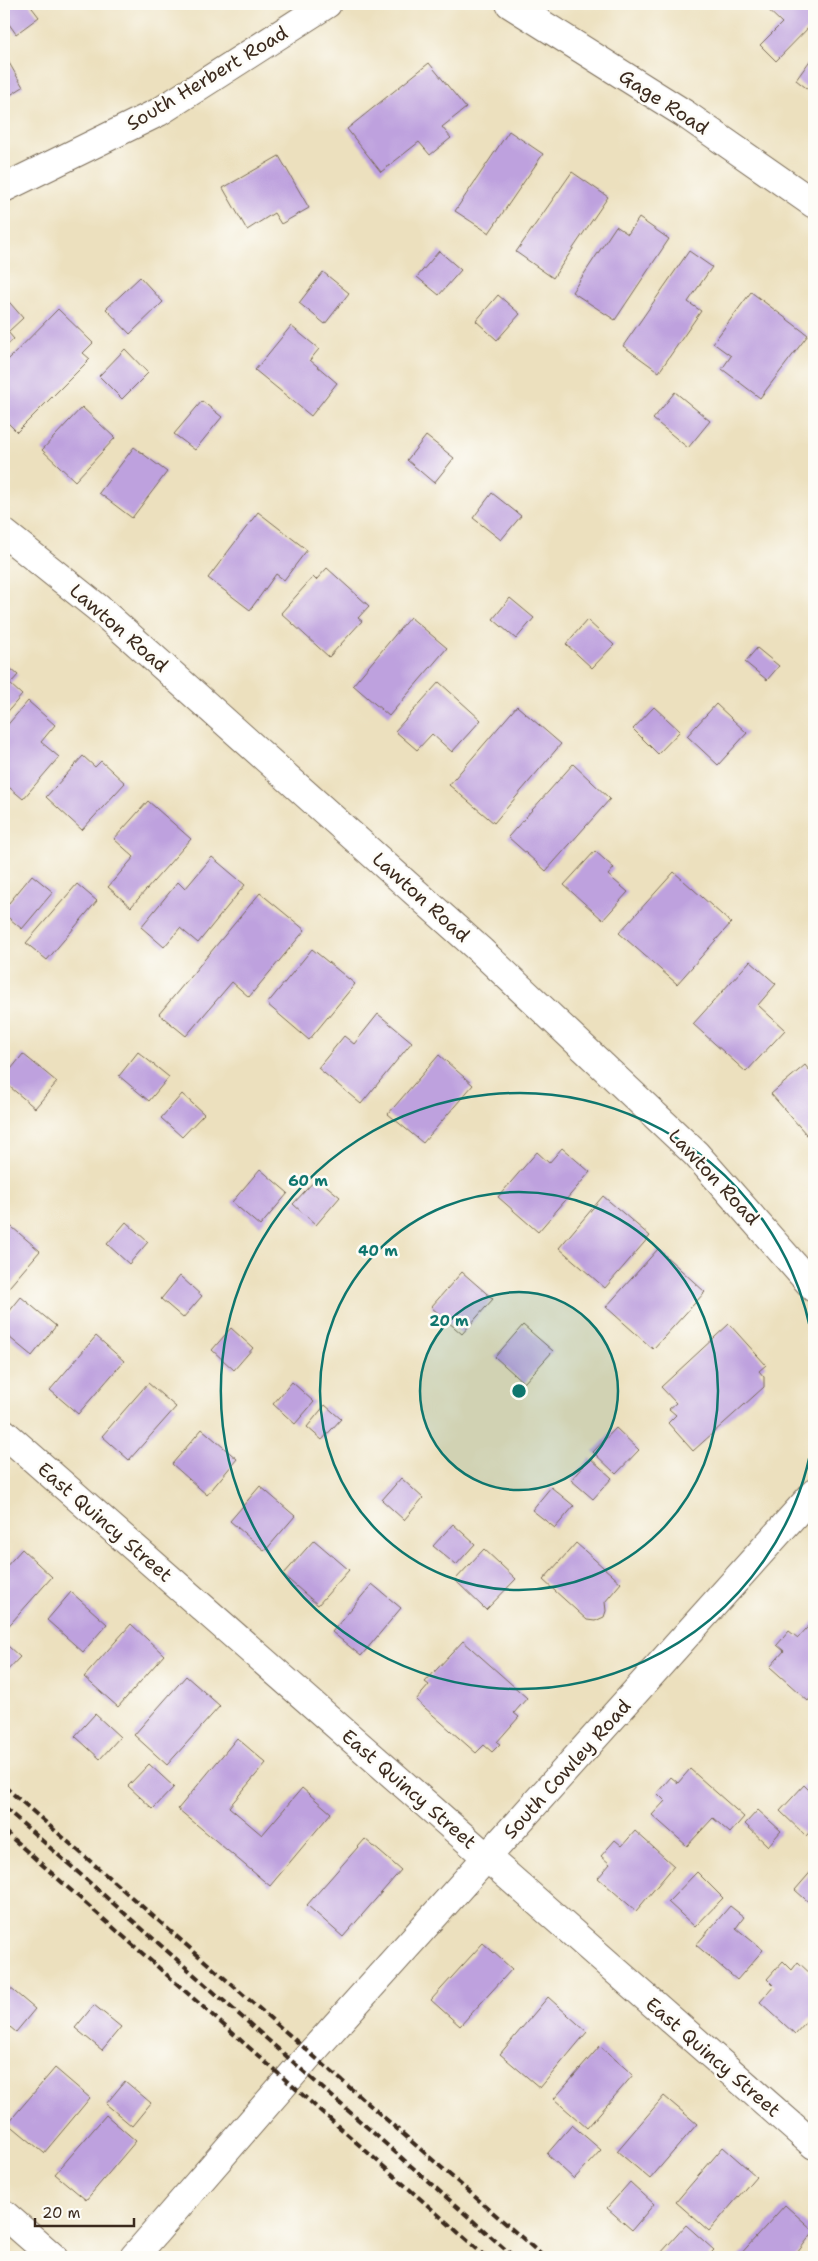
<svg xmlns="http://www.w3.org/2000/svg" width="818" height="2261" font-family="'Shantell Sans',sans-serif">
	<rect width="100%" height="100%" fill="#fdfcf7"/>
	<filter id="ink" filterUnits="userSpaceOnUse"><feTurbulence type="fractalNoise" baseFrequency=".02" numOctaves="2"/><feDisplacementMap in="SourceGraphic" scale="10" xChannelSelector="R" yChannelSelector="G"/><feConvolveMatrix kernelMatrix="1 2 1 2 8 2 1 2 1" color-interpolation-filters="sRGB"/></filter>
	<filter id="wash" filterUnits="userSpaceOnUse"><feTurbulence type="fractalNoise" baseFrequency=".0096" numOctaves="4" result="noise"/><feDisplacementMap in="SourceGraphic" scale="20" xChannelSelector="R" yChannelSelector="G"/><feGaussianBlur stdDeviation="1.12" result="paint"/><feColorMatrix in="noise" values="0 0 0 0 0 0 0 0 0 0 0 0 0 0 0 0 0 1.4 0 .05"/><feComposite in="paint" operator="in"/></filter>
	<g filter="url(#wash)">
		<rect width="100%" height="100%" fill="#ece0be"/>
		<g id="blocks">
			<g fill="#bea1de">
				<path d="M4,4H29L39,17L16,34L4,17Z"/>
				<path d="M762,4H814V22L776,61L760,45L782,23Z"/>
				<path d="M4,54L23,87L4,99Z"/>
				<path d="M814,55V94L796,80Z"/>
				<path d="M429,63L466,108L442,127L451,138L430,155L419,142L381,172L347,129Z"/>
				<path d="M509,131L543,154L489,233L455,211Z"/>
				<path d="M279,156L309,208L281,224L274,213L247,230L223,188Z"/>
				<path d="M572,172L608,197L553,278L516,252Z"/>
				<path d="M639,218L669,239L615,320L572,292L616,226L628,234Z"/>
				<path d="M439,251L461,270L439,295L417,277Z"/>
				<path d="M689,251L712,267L688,302L701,311L659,372L623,346Z"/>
				<path d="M323,272L349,293L325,324L299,303Z"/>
				<path d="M140,277L163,302L130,334L106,309Z"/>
				<path d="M751,292L808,335L760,398L722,369L731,356L713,343Z"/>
				<path d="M498,295L520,314L497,340L476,321Z"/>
				<path d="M4,296L23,318L8,332L14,339L4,348Z"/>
				<path d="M58,309L93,343L83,353L90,359L17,432L4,419V364Z"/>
				<path d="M291,326L319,349L310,360L337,383L311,416L255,370Z"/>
				<path d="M125,349L148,373L122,399L99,376Z"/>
				<path d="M675,392L710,421L688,448L653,419Z"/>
				<path d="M202,401L222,417L195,450L174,434Z"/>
				<path d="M82,407L115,438L75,481L42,450Z"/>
				<path d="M426,436L454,458L434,483L407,460Z"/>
				<path d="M134,447L167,472L132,518L99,493Z"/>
				<path d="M492,493L521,516L501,540L473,518Z"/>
				<path d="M258,512L307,550L284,580L276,574L250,610L208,578Z"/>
				<path d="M327,568L369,606L358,618L362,621L329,657L281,613L313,577L316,580Z"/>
				<path d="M510,598L534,618L516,639L493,619Z"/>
				<path d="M410,617L447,648L389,716L353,685Z"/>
				<path d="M587,620L614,645L592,668L566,644Z"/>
				<path d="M757,648L779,666L767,680L745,662Z"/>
				<path d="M4,663L18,675L10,684L22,695L4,716Z"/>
				<path d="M439,682L481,720L452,752L432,734L417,750L395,731Z"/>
				<path d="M28,701L55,725L41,742L59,757L23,799L4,783V729Z"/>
				<path d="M716,704L747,733L718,765L687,736Z"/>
				<path d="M517,706L561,744L494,823L449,785Z"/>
				<path d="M654,707L680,731L658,754L633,729Z"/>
				<path d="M83,756L95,767L101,761L125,783L82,830L46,797Z"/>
				<path d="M573,764L610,799L546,871L508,837Z"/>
				<path d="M148,801L191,839L131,907L108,887L134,857L114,839Z"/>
				<path d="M595,851L614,868L608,875L628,892L603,920L564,885Z"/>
				<path d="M212,857L245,885L198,943L180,928L164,947L141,927L178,882L185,889Z"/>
				<path d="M674,872L731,923L677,984L619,933Z"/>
				<path d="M32,875L53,892L22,929L4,914V909Z"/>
				<path d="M77,884L97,901L47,960L26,943Z"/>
				<path d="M260,893L305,930L249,997L232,982L186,1036L159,1014Z"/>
				<path d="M312,949L355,984L309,1040L267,1004Z"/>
				<path d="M750,961L776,984L758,1005L785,1030L746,1072L693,1024Z"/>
				<path d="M378,1014L412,1042L361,1104L318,1068L344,1036L354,1044Z"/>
				<path d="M138,1052L169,1077L149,1101L119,1076Z"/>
				<path d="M23,1054L57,1082L35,1108L4,1082V1078Z"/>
				<path d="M439,1055L473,1085L423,1143L388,1114Z"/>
				<path d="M805,1065L814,1076L813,1142L771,1094Z"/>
				<path d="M182,1094L204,1114L182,1137L161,1118Z"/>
				<path d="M562,1148L590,1172L538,1232L498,1197L537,1152L549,1163Z"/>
				<path d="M260,1169L288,1193L260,1226L232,1202Z"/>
				<path d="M317,1178L340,1197L316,1225L293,1204Z"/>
				<path d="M603,1196L650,1236L605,1288L559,1248Z"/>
				<path d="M6,1222L40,1251L4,1293V1224Z"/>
				<path d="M126,1222L148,1242L129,1264L107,1244Z"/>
				<path d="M658,1249L705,1292L653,1349L606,1307Z"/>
				<path d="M462,1272L493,1299L462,1334L431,1307Z"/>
				<path d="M180,1276L202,1296L183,1318L161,1299Z"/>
				<path d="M21,1297L56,1326L32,1356L4,1333V1318Z"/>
				<path d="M729,1324L766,1365L759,1371L764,1377V1387L693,1451L668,1423L676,1415L669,1409L676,1403L661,1387Z"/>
				<path d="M523,1325L553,1351L524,1383L495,1357Z"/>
				<path d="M231,1328L253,1348L234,1370L212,1350Z"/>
				<path d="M96,1336L124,1361L78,1414L50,1390Z"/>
				<path d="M292,1382L314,1402L295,1424L273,1404Z"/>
				<path d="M148,1383L176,1407L129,1460L102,1436Z"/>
				<path d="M325,1405L341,1419L322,1440L307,1427Z"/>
				<path d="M616,1428L639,1450L616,1474L593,1452Z"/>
				<path d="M202,1429L237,1459L207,1495L172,1464Z"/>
				<path d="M590,1458L612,1478L593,1499L571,1480Z"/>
				<path d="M401,1478L423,1498L404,1520L382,1500Z"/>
				<path d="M260,1486L295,1516L265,1551L230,1521Z"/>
				<path d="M551,1487L574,1506L555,1528L532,1510Z"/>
				<path d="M453,1524L475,1544L456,1565L433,1546Z"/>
				<path d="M314,1540L349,1570L318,1605L283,1575Z"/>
				<path d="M576,1543L621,1583L605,1602L606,1611L604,1617L595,1621L587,1620L543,1580Z"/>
				<path d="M22,1549L52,1577L4,1631V1569Z"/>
				<path d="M484,1549L516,1579L486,1610L455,1580Z"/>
				<path d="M372,1584L401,1608L361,1656L332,1632Z"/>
				<path d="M71,1592L107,1624L83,1652L47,1620Z"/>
				<path d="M814,1620V1693L808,1701L770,1667L784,1651L777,1645L789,1631L798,1638Z"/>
				<path d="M131,1624L164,1655L118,1707L84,1677Z"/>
				<path d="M463,1641L527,1698L514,1713L519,1717L497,1742L500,1744L492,1752L484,1745L476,1753L416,1700L429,1685L425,1682Z"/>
				<path d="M8,1646L20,1657L4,1674V1650Z"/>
				<path d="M186,1676L220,1706L167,1765L134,1735Z"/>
				<path d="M95,1714L120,1737L100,1759L75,1736Z"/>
				<path d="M237,1738L266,1763L229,1807L262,1835L302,1788L331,1813L270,1886L178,1809Z"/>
				<path d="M149,1764L174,1787L153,1809L128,1786Z"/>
				<path d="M690,1769L744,1817L730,1833L713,1818L687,1846L652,1815L665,1801L657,1793L671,1777L678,1783Z"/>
				<path d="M804,1785L814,1795V1827L806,1836L780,1811Z"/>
				<path d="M758,1810L781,1831L768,1846L745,1824Z"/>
				<path d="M635,1831L674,1866L636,1911L598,1878L610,1864L601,1856L615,1840L622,1846Z"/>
				<path d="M365,1839L401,1870L343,1937L307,1905Z"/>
				<path d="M814,1868V1904L813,1906L795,1890Z"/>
				<path d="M697,1872L723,1898L695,1927L668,1902Z"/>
				<path d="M730,1906L744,1917L736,1928L763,1950L737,1980L696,1945Z"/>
				<path d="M483,1943L512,1969L460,2026L431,2000Z"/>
				<path d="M783,1961L792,1970L798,1962L814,1977V2013L795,2034L760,2002L774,1986L767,1979Z"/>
				<path d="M9,1987L35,2009L16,2032L4,2022V1993Z"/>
				<path d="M548,1997L587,2032L540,2088L500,2054Z"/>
				<path d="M94,2005L121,2027L102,2050L75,2028Z"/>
				<path d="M600,2046L633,2075L587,2128L554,2099Z"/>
				<path d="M55,2068L90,2098L44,2153L8,2123Z"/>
				<path d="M125,2081L151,2103L132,2126L106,2104Z"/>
				<path d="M664,2096L697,2124L650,2179L617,2151Z"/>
				<path d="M106,2115L136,2141L86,2200L55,2174Z"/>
				<path d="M572,2125L601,2150L574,2179L547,2154Z"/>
				<path d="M723,2147L756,2176L709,2231L676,2202Z"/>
				<path d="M630,2182L654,2204L632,2230L607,2208Z"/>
				<path d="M785,2205L814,2231L794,2257H738Z"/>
				<path d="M686,2225L714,2250L707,2257H664L660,2254Z"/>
			</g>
		</g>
	</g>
	<g filter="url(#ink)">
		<use href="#blocks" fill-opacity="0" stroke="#796a56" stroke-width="1"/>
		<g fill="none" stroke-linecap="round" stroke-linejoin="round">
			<defs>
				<g id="minor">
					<path d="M510,4L685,114L814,204"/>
					<path d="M4,188L159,112L327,4"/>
					<path d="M4,533L98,608L481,951L696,1154L814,1288"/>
					<path d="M4,1433L814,2145"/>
					<path d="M4,2214L53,2257"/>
					<path d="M134,2257L311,2053L814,1493"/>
				</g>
			</defs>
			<use href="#minor" stroke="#796a56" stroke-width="30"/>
			<use href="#minor" stroke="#fff" stroke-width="28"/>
			<g stroke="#3b2a1e" stroke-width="4" stroke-dasharray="8 4" stroke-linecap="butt">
				<path d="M4,1786L544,2257"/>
				<path d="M4,1807L514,2257"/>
				<path d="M4,1831L486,2257"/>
			</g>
		</g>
	</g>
	<circle cx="519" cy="1391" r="99" fill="#0f766e" fill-opacity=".12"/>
	<g fill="none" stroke="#0f766e" stroke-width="2.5">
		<circle cx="519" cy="1391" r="99"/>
		<circle cx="519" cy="1391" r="199"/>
		<path d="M814 1432A298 298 0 1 1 814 1350"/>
	</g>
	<g text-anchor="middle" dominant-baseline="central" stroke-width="5" stroke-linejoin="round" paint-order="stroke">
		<g font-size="19" fill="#3b2a1e" stroke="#fdfcf7">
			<text transform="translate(207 78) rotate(-31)">South Herbert Road</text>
			<text transform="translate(664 102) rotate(33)">Gage Road</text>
			<text transform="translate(119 628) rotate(41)">Lawton Road</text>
			<text transform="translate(421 897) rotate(42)">Lawton Road</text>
			<text transform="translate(714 1177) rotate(47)">Lawton Road</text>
			<text transform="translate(105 1522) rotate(41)">East Quincy Street</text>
			<text transform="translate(567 1769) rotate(-48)">South Cowley Road</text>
			<text transform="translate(409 1789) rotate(41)">East Quincy Street</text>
			<text transform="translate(713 2057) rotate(41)">East Quincy Street</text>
		</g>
	</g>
	<circle cx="519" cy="1391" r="8" fill="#0f766e" stroke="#fdfcf7" stroke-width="2.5"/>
	<g font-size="15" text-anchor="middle" font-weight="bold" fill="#0f766e" stroke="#fdfcf7" stroke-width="5" stroke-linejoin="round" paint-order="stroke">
		<text x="308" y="1186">60 m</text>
		<text x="378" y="1256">40 m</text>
		<text x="449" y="1326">20 m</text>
	</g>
	<rect width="818" height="2261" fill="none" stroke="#fdfcf7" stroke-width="20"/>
	<path d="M35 2218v8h99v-8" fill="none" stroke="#3b2a1e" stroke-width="2.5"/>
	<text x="42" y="2218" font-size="15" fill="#3b2a1e" stroke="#fdfcf7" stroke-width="4" paint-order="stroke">20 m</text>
</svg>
